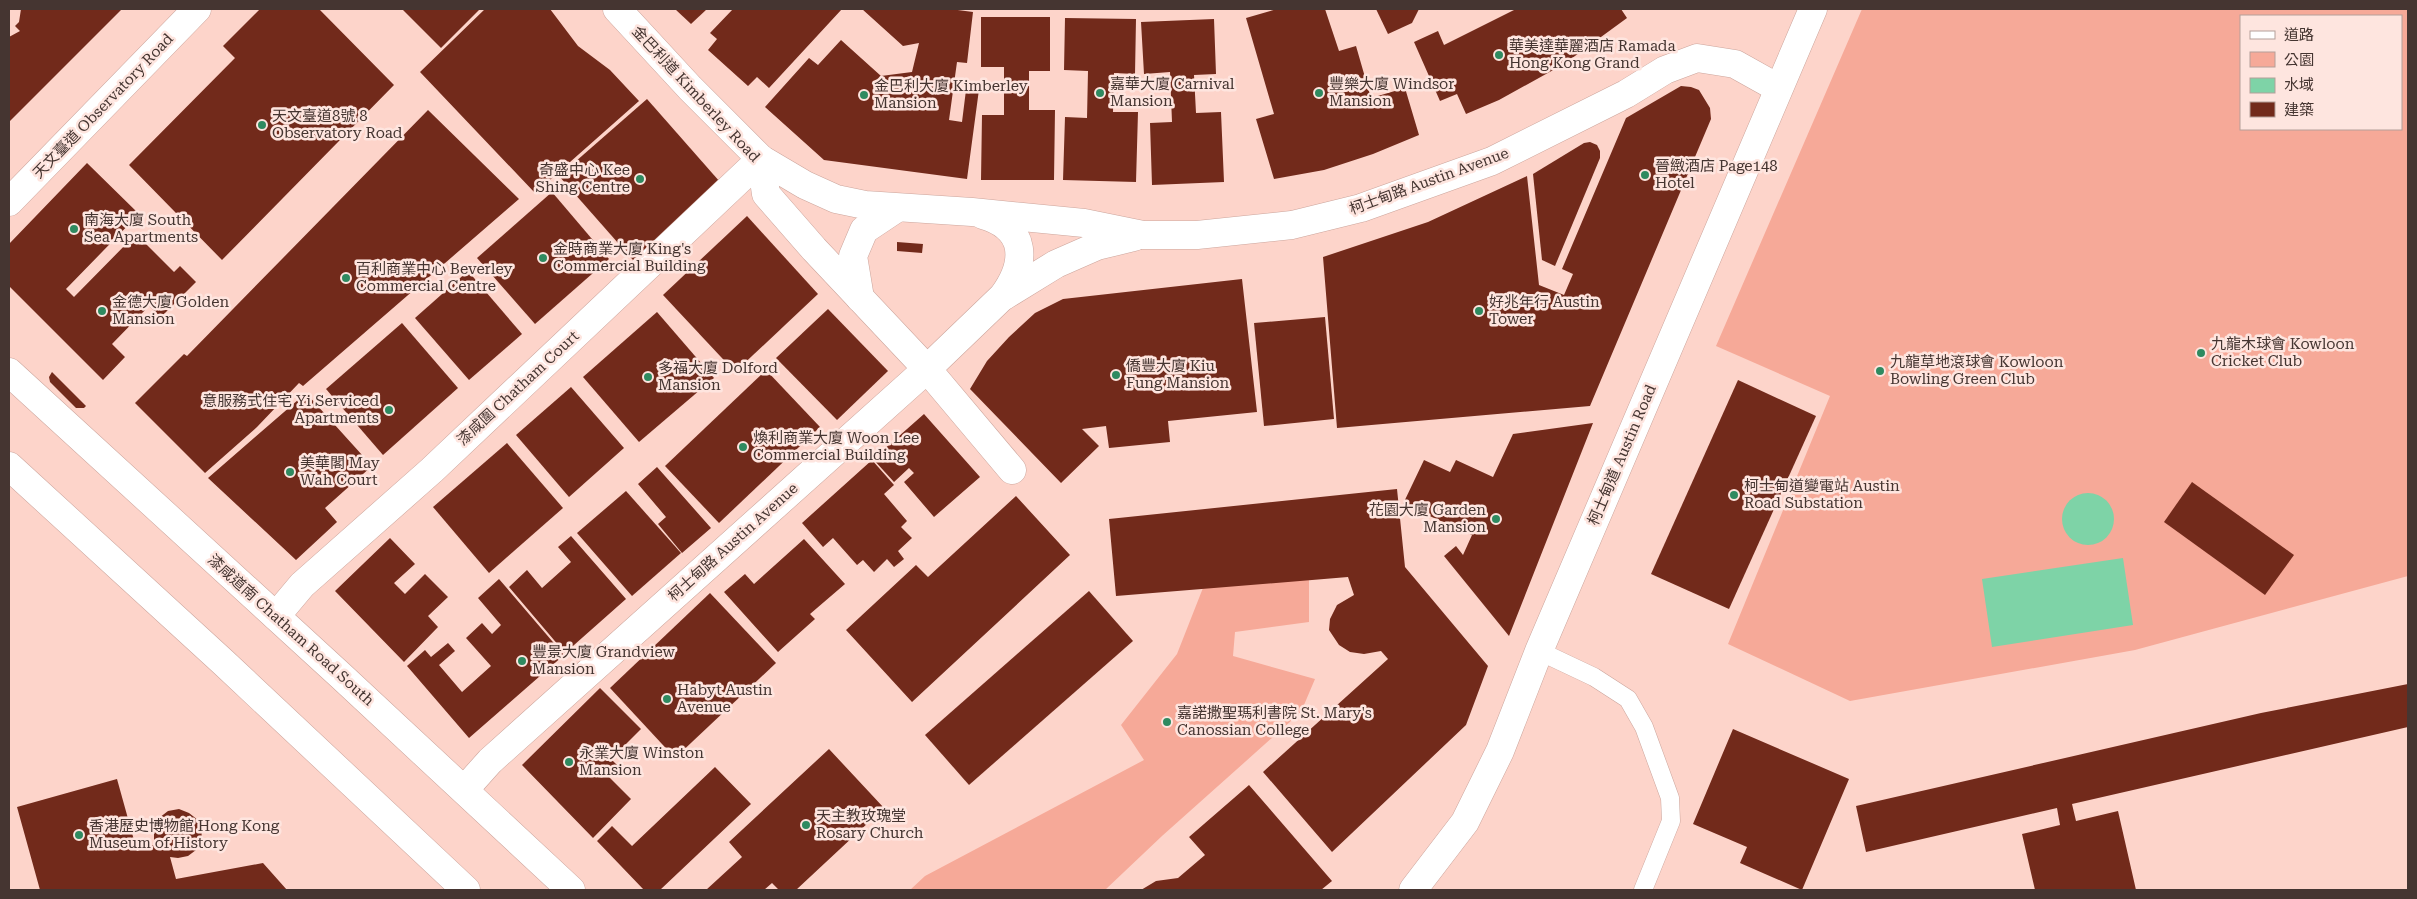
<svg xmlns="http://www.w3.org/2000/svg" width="2417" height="899" font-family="'Roboto Serif','Noto Sans TC',serif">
	<rect width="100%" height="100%" fill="#fdd4ca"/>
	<g fill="#f6a998" fill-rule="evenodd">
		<path d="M1862,9H2408V576L2135,650L1850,701L1728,644L1830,396L1716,346ZM2241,16H2401V129H2241Z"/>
		<path d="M1309,551V622L1235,632L1233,656L1315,679L1301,712L1162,836L1105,890H910L925,876L1144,760L1121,725L1177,654L1212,565Z"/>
	</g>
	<g fill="#7ed3a7">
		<circle cx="2088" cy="519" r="26"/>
		<path d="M2123,558L2133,625L1992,647L1982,579Z"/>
	</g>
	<g fill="#722a1b">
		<path d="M21,9H122L9,122V37L20,31L15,26L19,22Z"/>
		<path d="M260,9H319L394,85L222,260L129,165L235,58L223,46Z"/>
		<path d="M402,9H480L441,48Z"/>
		<path d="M485,9H550L578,46L610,70L639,101L535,193L420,72Z"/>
		<path d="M675,9H707L691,24Z"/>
		<path d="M733,9H842L769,88L757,77L748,86L708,50L717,39L710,33Z"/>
		<path d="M862,9H950L973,12L967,63L957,62L949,120L962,122L967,82H980L967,179L824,160L765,107L809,58L818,65L841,40L881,76L912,72L919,43L903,46Z"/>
		<path d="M1277,9H1325L1339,51L1356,46L1371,98L1405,88L1419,135L1373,154L1324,170L1274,179L1256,119L1274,114L1246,18Z"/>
		<path d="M1376,9H1419L1412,23L1388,34Z"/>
		<path d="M1516,9H1621L1627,18L1564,64L1499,100L1466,114L1457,94L1440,101L1414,42L1438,31L1444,45Z"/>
		<path d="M981,17H1050V71H1029V110H1055L1054,180H981L982,115H1004V67H981Z"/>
		<path d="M1065,18L1136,19L1135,74L1114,73L1113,112H1138L1136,182L1063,180L1065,117L1087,118L1088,71L1064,70Z"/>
		<path d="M1214,19L1216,74L1194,75L1196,113L1221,112L1224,182L1152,185L1150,123L1172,122L1170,72L1144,74L1141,22Z"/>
		<path d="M1681,86L1691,87L1699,90L1710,108L1711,119L1590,406L1337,428L1323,257L1428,222L1527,176L1539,285L1564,295L1573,274L1562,269L1626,118Z"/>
		<path d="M647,99L720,182L633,260L559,176Z"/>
		<path d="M428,110L519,199L303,386L299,383L257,427L205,473L135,403L184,354L187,356Z"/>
		<path d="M1590,142L1597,145L1600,151V158L1555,266L1542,260L1533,174L1584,143Z"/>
		<path d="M87,163L139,214L66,289L74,297L136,234L174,272L180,266L196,282L161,317L149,306L112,344L125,357L103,380L9,286V244Z"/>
		<path d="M552,192L609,259L535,324L477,258Z"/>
		<path d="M747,216L818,294L735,372L663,295Z"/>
		<path d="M897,242L923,244L922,253L897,251Z"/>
		<path d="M468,271L522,334L469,380L415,318Z"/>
		<path d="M1242,279L1257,412L1168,421L1170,442L1109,448L1106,426L1082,429L1099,446L1061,483L970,389L987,361L1009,337L1035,313L1063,299Z"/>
		<path d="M828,309L888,371L837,420L776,358Z"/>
		<path d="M657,312L714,378L639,442L583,377Z"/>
		<path d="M1325,317L1334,419L1264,426L1254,323Z"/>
		<path d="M402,323L458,388L383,455L326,389Z"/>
		<path d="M766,370L820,427L719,523L665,466Z"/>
		<path d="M52,372L86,406L84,408H76L50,382L49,377Z"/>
		<path d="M1738,380L1816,416L1729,609L1651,574Z"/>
		<path d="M571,387L624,448L569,497L516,435Z"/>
		<path d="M306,393L372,466L325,508L337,522L296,560L208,478Z"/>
		<path d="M924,414L980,477L934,517L904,482L914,473L909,468L894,482L873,459Z"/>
		<path d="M1593,423L1509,636L1444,556L1456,546L1463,555L1472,535L1403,504L1424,460L1450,472L1456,460L1493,477L1513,434Z"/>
		<path d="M507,443L563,508L489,573L433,507Z"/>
		<path d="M872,460L894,485L884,494L907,521L901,527L912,538L898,551L904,559L894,567L887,559L874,572L863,560L857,565L833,538L823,547L802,523Z"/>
		<path d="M657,467L711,528L682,553L658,524L666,517L638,484Z"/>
		<path d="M2192,482L2294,555L2265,595L2164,522Z"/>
		<path d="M1397,489L1405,567L1488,666L1466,725L1332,852L1263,772L1388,659L1381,651L1364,654L1350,652L1339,645L1329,630L1330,619L1337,605L1354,595L1348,577L1116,596L1109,519Z"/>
		<path d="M626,491L681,553L632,596L577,533Z"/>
		<path d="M1016,496L1070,555L912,702L846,630L916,565L928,577Z"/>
		<path d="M571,536L626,599L565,653L509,587L527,570L542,588L571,562L558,547Z"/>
		<path d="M390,538L415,564L394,583L405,594L425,574L448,597L428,616L438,627L404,662L335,591Z"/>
		<path d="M804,539L845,584L810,614L815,619L778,652L724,592L745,574L754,584Z"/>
		<path d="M499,579L564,655L469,738L407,666L425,650L431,657L448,643L455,651L439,665L462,692L491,666L466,638L482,623L492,634L501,625L478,598Z"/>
		<path d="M1089,591L1133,641L969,785L925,735Z"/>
		<path d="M710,593L776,663L675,758L610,688Z"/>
		<path d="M2408,684V727L2072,804L2076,821L2118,811L2136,890H2035L2022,834L2060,825L2057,808L1866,852L1856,806L2261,713Z"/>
		<path d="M600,688L641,729L611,759L619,767L609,777L631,799L593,838L522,765Z"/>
		<path d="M1733,729L1849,779L1802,890L1740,863L1747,847L1693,824Z"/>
		<path d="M829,749L884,808L796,890H779L772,883L764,890H706L742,857L729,842Z"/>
		<path d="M715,767L751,804L660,890H644L597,841L612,826L632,846Z"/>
		<path d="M117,779L137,851L156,844L154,839V828L159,818L168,811L179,809L189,813L198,820L202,830L201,841L196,850L188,856L178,858L170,857L176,879L263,863L287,890H40L17,807Z"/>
		<path d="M1249,785L1332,881L1321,890H1141L1156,881L1178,878L1205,855L1189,837Z"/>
	</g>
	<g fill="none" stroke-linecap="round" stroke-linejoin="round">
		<defs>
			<path id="lane" d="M1539,651L1594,677L1628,699L1644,727L1670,798L1671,821L1643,890"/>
			<g id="street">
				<path d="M617,9L690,88L761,159L805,185L836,199L865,205L972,212L1084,223L1143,235H1197L1292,225L1361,208L1492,161L1626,94L1665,70L1697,58L1735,64L1778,88"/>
				<path d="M761,159L766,194L814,249L927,369L1012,470"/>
				<path d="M9,202L197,9"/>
				<path d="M1004,296L1056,264L1097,246L1134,237"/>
				<path d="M860,298L853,256L864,230L897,208"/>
				<path d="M276,616L302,585L432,470L761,159"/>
				<path d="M465,789L490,761L927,369L1003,296C1027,263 1028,228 983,215"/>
			</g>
			<g id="secondary">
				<path d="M9,372L340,675L571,890"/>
				<path d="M9,466L223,662L466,890"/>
				<path d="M1413,890L1465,822L1500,751L1539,651L1813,9"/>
			</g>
		</defs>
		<use href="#lane" stroke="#cca59c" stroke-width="19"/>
		<use href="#street" stroke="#cca59c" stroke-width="29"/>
		<use href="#secondary" stroke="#cca59c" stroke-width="29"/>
		<use href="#lane" stroke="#fff" stroke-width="18"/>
		<use href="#street" stroke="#fff" stroke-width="28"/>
		<use href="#secondary" stroke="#fff" stroke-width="28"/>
	</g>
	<g fill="#2f8a60" stroke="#fee5df" stroke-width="2">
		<circle cx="1499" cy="55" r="5"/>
		<circle cx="1100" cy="93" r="5"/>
		<circle cx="1319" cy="93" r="5"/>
		<circle cx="864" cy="95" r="5"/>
		<circle cx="262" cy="125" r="5"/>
		<circle cx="1645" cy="175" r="5"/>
		<circle cx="640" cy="179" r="5"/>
		<circle cx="74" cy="229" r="5"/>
		<circle cx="543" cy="258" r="5"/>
		<circle cx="346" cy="278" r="5"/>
		<circle cx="102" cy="311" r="5"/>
		<circle cx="1479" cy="311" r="5"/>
		<circle cx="2201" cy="353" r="5"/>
		<circle cx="1880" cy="371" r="5"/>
		<circle cx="1116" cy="375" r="5"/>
		<circle cx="648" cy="377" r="5"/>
		<circle cx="389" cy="410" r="5"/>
		<circle cx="743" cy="447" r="5"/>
		<circle cx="290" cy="472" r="5"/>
		<circle cx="1734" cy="495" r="5"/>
		<circle cx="1496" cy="519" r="5"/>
		<circle cx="522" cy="661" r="5"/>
		<circle cx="667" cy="699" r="5"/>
		<circle cx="1167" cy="722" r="5"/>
		<circle cx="569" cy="762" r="5"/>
		<circle cx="806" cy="825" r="5"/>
		<circle cx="79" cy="835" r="5"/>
	</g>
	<g text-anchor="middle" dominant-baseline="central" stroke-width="5" stroke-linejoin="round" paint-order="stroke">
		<g font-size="15" fill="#453531" stroke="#fee5df" text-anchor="start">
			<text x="1509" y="46">華美達華麗酒店 Ramada<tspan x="1509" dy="17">Hong Kong Grand</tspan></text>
			<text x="1110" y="84">嘉華大廈 Carnival<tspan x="1110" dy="17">Mansion</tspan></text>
			<text x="1329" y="84">豐樂大廈 Windsor<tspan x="1329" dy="17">Mansion</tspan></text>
			<text x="874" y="86">金巴利大廈 Kimberley<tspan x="874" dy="17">Mansion</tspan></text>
			<text x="272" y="116">天文臺道8號 8<tspan x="272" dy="17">Observatory Road</tspan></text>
			<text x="1655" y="166">晉緻酒店 Page148<tspan x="1655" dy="17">Hotel</tspan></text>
			<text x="630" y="170" text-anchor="end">奇盛中心 Kee<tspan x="630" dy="17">Shing Centre</tspan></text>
			<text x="84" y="220">南海大廈 South<tspan x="84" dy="17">Sea Apartments</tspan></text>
			<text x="553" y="249">金時商業大廈 King's<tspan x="553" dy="17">Commercial Building</tspan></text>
			<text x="356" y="269">百利商業中心 Beverley<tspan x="356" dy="17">Commercial Centre</tspan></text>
			<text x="112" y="302">金德大廈 Golden<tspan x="112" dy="17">Mansion</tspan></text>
			<text x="1489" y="302">好兆年行 Austin<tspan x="1489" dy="17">Tower</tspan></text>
			<text x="2211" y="344">九龍木球會 Kowloon<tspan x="2211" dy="17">Cricket Club</tspan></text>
			<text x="1890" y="362">九龍草地滾球會 Kowloon<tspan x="1890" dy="17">Bowling Green Club</tspan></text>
			<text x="1126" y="366">僑豐大廈 Kiu<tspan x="1126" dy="17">Fung Mansion</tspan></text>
			<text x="658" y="368">多福大廈 Dolford<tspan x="658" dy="17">Mansion</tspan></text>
			<text x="379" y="401" text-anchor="end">意服務式住宅 Yi Serviced<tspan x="379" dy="17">Apartments</tspan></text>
			<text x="753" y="438">煥利商業大廈 Woon Lee<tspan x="753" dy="17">Commercial Building</tspan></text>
			<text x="300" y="463">美華閣 May<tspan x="300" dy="17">Wah Court</tspan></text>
			<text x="1744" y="486">柯士甸道變電站 Austin<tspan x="1744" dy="17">Road Substation</tspan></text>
			<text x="1486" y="510" text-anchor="end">花園大廈 Garden<tspan x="1486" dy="17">Mansion</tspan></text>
			<text x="532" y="652">豐景大廈 Grandview<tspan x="532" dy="17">Mansion</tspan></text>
			<text x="677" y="690">Habyt Austin<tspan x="677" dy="17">Avenue</tspan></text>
			<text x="1177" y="713">嘉諾撒聖瑪利書院 St. Mary's<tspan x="1177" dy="17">Canossian College</tspan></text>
			<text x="579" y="753">永業大廈 Winston<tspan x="579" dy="17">Mansion</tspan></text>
			<text x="816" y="816">天主教玫瑰堂<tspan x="816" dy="17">Rosary Church</tspan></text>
			<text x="89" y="826">香港歷史博物館 Hong Kong<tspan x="89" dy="17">Museum of History</tspan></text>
		</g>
		<g font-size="15" fill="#453531" stroke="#fee5df">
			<text transform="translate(696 94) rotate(47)">金巴利道 Kimberley Road</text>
			<text transform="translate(103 106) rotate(-46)">天文臺道 Observatory Road</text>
			<text transform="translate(1429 181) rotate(-20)">柯士甸路 Austin Avenue</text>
			<text transform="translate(518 388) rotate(-43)">漆咸圍 Chatham Court</text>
			<text transform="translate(1622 455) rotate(-67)">柯士甸道 Austin Road</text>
			<text transform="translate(733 542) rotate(-42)">柯士甸路 Austin Avenue</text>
			<text transform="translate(291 630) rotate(42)">漆咸道南 Chatham Road South</text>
		</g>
	</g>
	<rect width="2417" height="899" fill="none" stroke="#453531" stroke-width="20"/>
	<rect x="2240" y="15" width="162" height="115" fill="#fee5df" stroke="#b49f99"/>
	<rect x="2250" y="31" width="25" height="8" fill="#ffffff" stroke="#b49f99"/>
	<text x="2284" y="40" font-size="15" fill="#453531">道路</text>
	<rect x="2250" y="52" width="25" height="15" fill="#f6a998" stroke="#b49f99"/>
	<text x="2284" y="65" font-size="15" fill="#453531">公園</text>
	<rect x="2250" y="78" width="25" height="15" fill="#7ed3a7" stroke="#b49f99"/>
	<text x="2284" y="90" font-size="15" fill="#453531">水域</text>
	<rect x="2250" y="102" width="25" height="15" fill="#722a1b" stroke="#b49f99"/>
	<text x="2284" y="115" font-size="15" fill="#453531">建築</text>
</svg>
